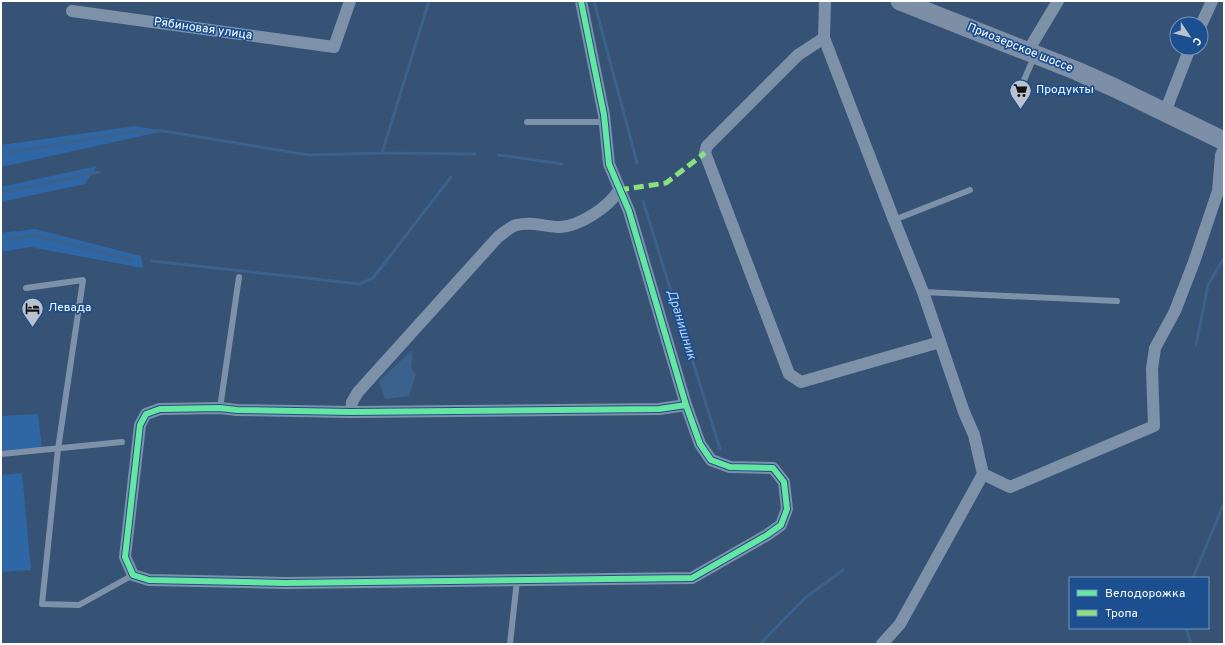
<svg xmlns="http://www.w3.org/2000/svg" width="1225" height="645" font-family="Overpass,sans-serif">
	<rect width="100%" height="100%" fill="#365274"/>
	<g fill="#2f66a5">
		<path d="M136,126L164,131L1,167V145Z"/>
		<path d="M97,166L85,184L1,202V187Z"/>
		<path d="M35,229L141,256L143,268L30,247L1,252V233Z"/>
		<path d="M38,414L42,448L1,451V416Z"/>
		<path d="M22,473L31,570L1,572V475Z"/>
	</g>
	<path fill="#3b618d" d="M411,351L413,356L411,368L416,374L409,396L385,399L379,381Z"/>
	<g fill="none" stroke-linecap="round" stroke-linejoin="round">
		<g stroke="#3b618d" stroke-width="3">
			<path d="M594,1L637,163"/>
			<path d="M382,153L475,154"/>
			<path d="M1,154L134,131H164L309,155L382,153L429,1"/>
			<path d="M499,155L562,164"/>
			<path d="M1,193L99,172"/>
			<path d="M643,201L720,449"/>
			<path d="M1,241L34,235L132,260"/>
			<path d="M152,261L360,284L373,278L451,177"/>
			<path d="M1196,345L1208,285L1224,258"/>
			<path d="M1193,578L1224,503"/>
			<path d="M1186,628L1191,644"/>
			<path d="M760,644L805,598L843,570"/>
		</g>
		<g stroke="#7d92a8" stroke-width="6">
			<path d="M1018,94L1034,57"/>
			<path d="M527,122H604"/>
			<path d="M894,220L970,190"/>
			<path d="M26,288L83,280L58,449L42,604L79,605L133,575"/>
			<path d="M923,292L1117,301"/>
			<path d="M220,408L239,277"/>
			<path d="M1,454L122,442"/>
			<path d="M510,644L517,580"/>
		</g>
		<g stroke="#7d92a8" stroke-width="12">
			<path d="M581,1L604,115L609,164L629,211L686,405L700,444L711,460L730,467L773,468L784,482L787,509L781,525L767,535L692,578L285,583L149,580L133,575L125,557L140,425L146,414L160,409L220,408L237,410L351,412L659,409L686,405"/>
			<path d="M825,1L824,38L894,220L923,292L964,412L974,435L983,474L900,624L882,644"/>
			<path d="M72,11L334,47L350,1"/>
			<path d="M1201,25L1212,1"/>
			<path d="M824,38L798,55L707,146L705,153L789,374L801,382L940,342"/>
			<path d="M1028,51L1058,1"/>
			<path d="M1165,112L1190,48"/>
			<path d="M351,412L352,402L358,392L498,237C504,233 510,226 517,225C531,221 546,227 560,227C580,226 609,207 619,190"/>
			<path d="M983,474L1010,487L1154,426L1152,369L1155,348L1175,311L1194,262L1218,191L1221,155L1224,148"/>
		</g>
		<path stroke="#7d8ea7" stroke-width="19" d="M900,1L1077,71L1115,88L1224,141"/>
		<path stroke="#8de07e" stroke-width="5" stroke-dasharray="10 5" stroke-linecap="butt" d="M619,190L666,183L705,153"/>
		<defs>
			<path id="cycleway" d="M581,1L604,115L609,164L629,211L686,405L700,444L711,460L730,467L773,468L784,482L787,509L781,525L767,535L692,578L285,583L149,580L133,575L125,557L140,425L146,414L160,409L220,408L237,410L351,412L659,409L686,405"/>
		</defs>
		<use href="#cycleway" stroke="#1b4f8f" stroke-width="8"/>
		<use href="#cycleway" stroke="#66e7a1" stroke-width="6"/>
	</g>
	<defs>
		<symbol id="supermarket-pin" viewBox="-11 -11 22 30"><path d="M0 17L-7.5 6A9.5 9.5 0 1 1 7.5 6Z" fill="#b9c2ce" stroke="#1b4f8f"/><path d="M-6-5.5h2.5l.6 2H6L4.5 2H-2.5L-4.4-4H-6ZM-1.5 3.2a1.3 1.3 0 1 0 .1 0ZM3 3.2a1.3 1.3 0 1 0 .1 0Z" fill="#111"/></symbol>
		<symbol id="hotel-pin" viewBox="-11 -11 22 30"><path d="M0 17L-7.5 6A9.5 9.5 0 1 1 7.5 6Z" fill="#b9c2ce" stroke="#1b4f8f"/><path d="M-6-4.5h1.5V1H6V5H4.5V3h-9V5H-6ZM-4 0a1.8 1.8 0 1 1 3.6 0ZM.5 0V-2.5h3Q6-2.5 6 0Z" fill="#111"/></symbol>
	</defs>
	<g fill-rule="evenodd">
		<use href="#supermarket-pin" x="1008" y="78" width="25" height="34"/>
		<use href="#hotel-pin" x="20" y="296" width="25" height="34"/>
	</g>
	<g text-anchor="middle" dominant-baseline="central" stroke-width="3.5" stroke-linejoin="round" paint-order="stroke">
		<g font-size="12" fill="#fff" stroke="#1b4f8f">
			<text transform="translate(203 29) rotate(8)">Рябиновая улица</text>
			<text transform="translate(1020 48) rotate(22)">Приозерское шоссе</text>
		</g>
		<g font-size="12" fill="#fff" stroke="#1b4f8f" text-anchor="start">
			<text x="1036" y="90">Продукты</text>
			<text x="48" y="308">Левада</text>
		</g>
		<g font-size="13" font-style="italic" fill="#b5d3f5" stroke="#1b4f8f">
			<text transform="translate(681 325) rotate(73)">Дранишник</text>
		</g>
	</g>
	<rect width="1225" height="645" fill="none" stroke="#ffffff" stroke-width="4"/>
	<rect x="1069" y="577" width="140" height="52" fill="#1b4f8f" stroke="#7695bc"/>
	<rect x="1077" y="590" width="20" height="6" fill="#66e7a1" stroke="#7695bc"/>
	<text x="1105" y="597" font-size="12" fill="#ffffff">Велодорожка</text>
	<rect x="1077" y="610" width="20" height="6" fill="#8de07e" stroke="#7695bc"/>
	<text x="1105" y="617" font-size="12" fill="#ffffff">Тропа</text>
	<g transform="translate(1189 36) rotate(125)"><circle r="19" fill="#1b4f8f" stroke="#7695bc"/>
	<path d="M0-3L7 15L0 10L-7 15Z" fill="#b9c2ce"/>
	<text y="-6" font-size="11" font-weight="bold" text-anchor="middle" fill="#ffffff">С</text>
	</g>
</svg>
